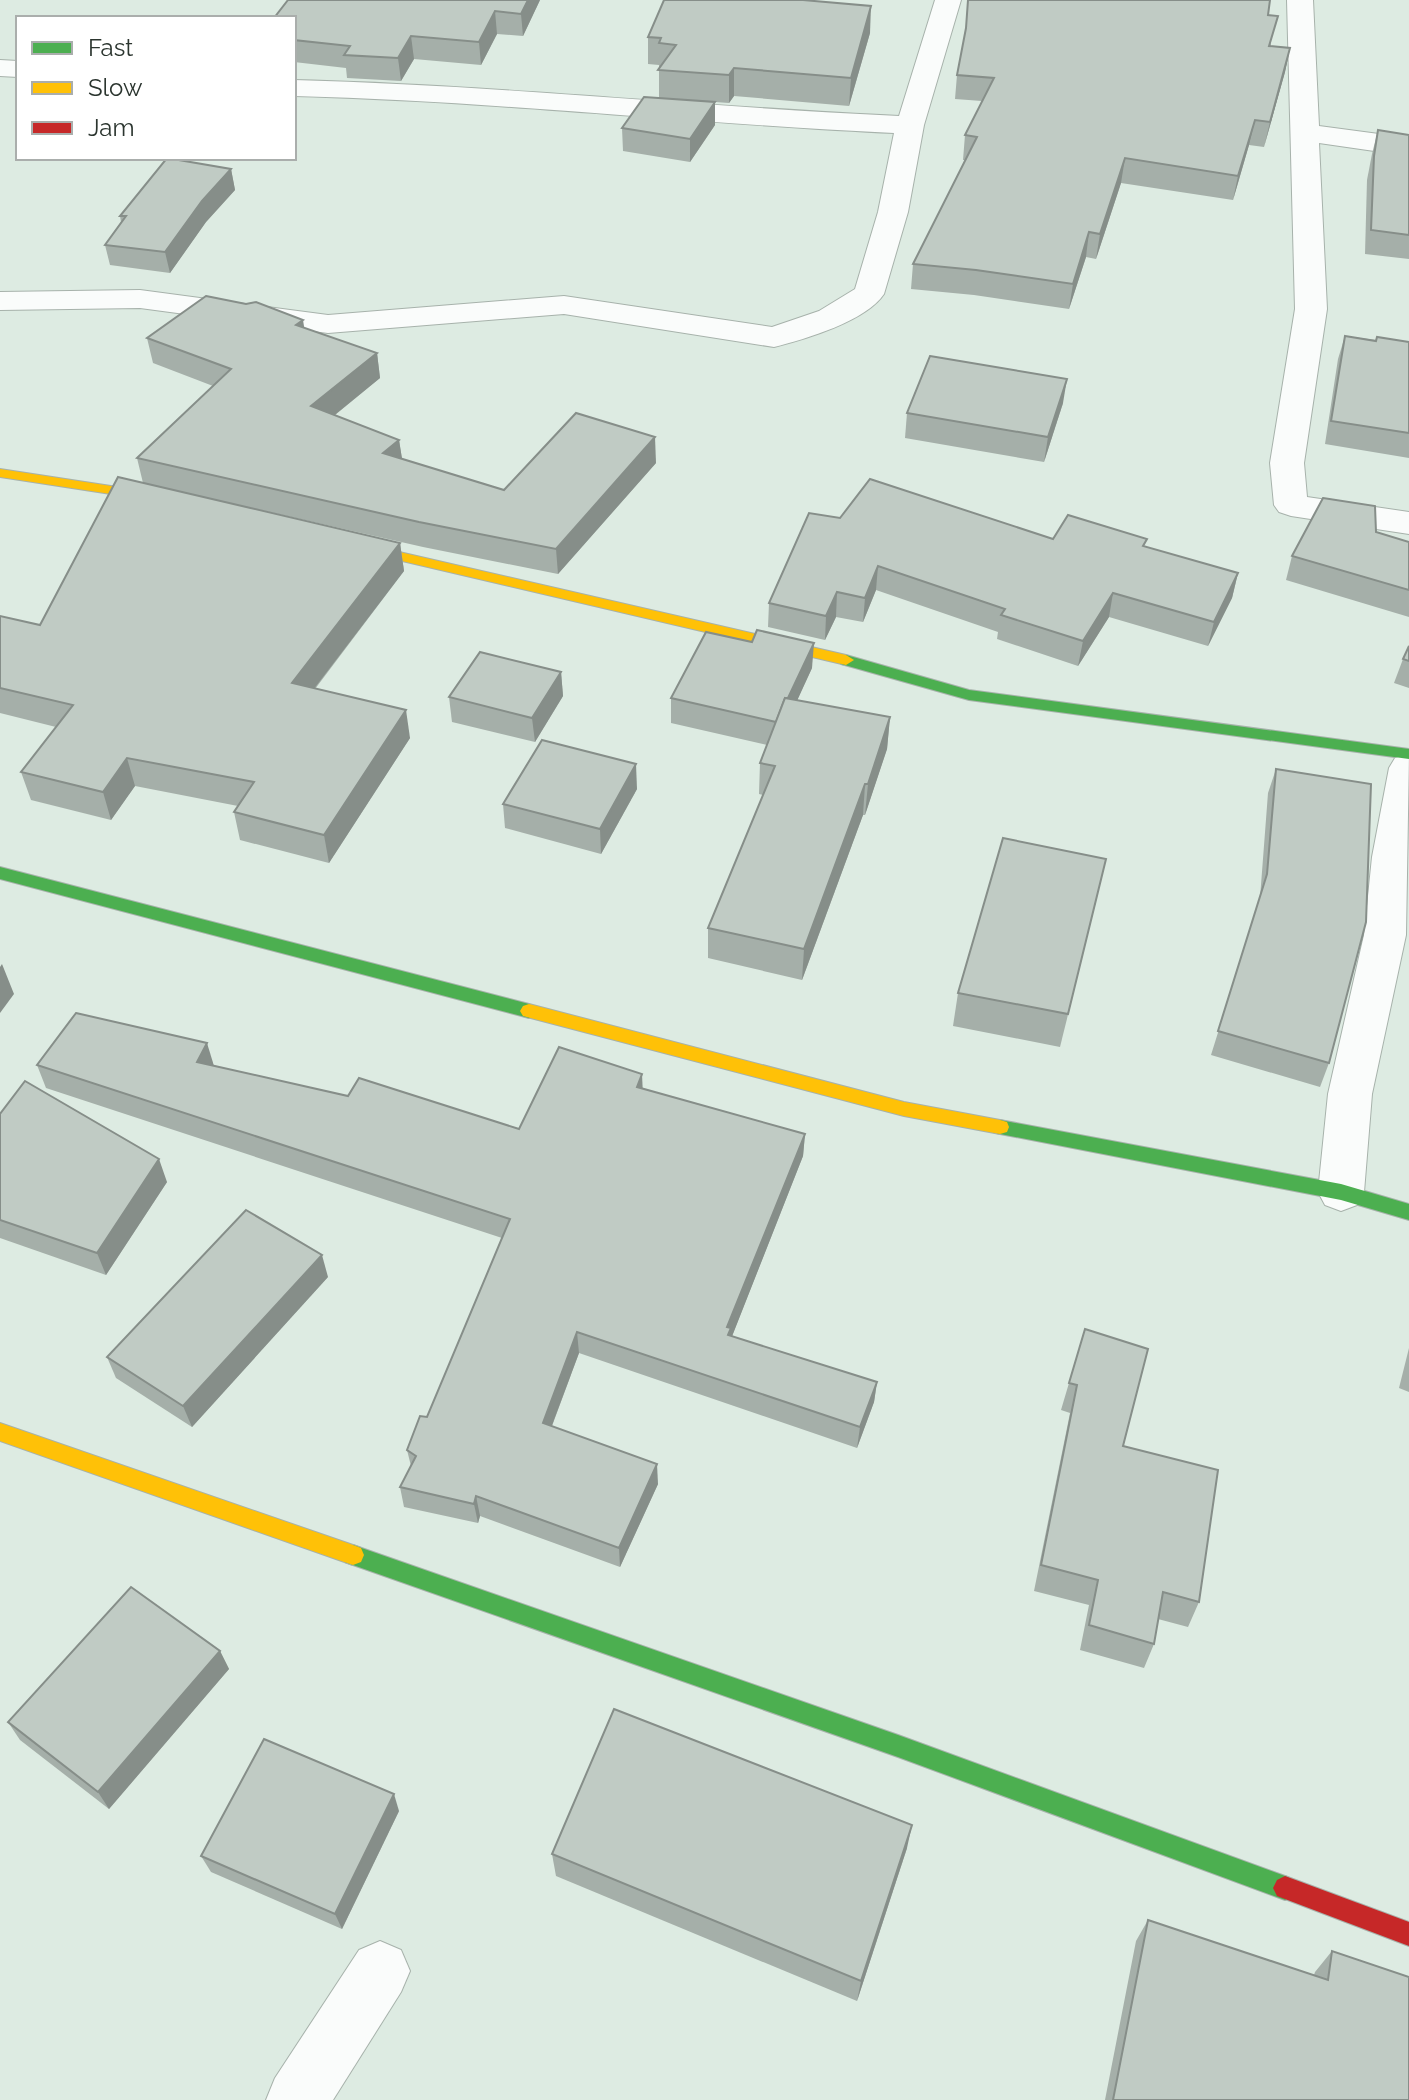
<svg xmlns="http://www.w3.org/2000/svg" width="1409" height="2100" font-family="Raleway,sans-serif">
	<rect width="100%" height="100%" fill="#ddebe2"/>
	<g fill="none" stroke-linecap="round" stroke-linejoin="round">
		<defs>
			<g id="street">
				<path d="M935,0H961L924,125L908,212L884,294C866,321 806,339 774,347L564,314L328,333L140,308L0,310V292L140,290L328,315L564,296L772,327L819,311L855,289L878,212L894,133C694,124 494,101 294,96V80C496,85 697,107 899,116Z"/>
				<path d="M1287,0H1313L1319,126L1409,138V156L1319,143L1327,309L1304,463L1307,497L1409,512V534L1291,516L1279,512L1274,505L1270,463L1295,309Z"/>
				<path d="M0,60L18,61V77L0,76Z"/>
				<path d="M1409,754L1406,935L1372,1094L1364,1192L1357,1205L1341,1211L1325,1205L1318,1192L1328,1094L1364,935L1372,857L1389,768L1395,758Z"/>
				<path d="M380,1941L401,1950L410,1971L401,1992L333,2100H266L275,2078L359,1950Z"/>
			</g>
			<g id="fast">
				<path d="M846,655L969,690L1409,749V759L969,700L841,664L838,660Z"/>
				<path d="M0,867L529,1004L538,1011L529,1018L0,879Z"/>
				<path d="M1000,1120L1341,1184L1409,1204V1220L1341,1200L1000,1134L993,1132L991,1127L993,1122Z"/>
				<path d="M353,1545L898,1735L1285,1876L1293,1880L1297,1888L1293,1896L1285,1900L898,1757L353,1565L345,1562L342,1555L345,1548Z"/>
			</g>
			<g id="slow">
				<path d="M0,469L124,488L176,500L178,503L171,507L124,496L0,477Z"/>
				<path d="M343,539L846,655L854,660L846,665L338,546V540Z"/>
				<path d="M529,1004L904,1102L1000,1120L1007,1122L1009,1127L1007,1132L1000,1134L904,1116L523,1016L520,1011L523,1006Z"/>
				<path d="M0,1423L353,1545L361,1548L364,1555L361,1562L353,1565L0,1441Z"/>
			</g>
			<path id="jam" d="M1285,1876L1409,1922V1946L1277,1896L1273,1888L1277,1880Z"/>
		</defs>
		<use href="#street" stroke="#a7b2ab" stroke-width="2"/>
		<use href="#fast" stroke="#a7b2ab" stroke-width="2"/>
		<use href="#slow" stroke="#a7b2ab" stroke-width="2"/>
		<use href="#jam" stroke="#a7b2ab" stroke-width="2"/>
		<use href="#street" fill="#fafcfb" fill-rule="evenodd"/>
		<use href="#fast" fill="#4caf50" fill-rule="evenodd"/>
		<use href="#slow" fill="#ffc107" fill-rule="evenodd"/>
		<use href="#jam" fill="#c62828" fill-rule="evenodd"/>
	</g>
	<g fill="#a5afa9">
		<path d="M540,0L523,36L497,34L481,65L414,59L401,81L347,78L346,68L294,62V18Z"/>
		<path d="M811,1L870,33L849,106L734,96L729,103L715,102V125L690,162L623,151L622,128L659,98V65L648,64V37Z"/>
		<path d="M1268,15L1271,46L1290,48L1285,72L1264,147L1249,145L1233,200L1121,183L1096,259L1086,257L1069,309L974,295L911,289L913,264L965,160H963L965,135L982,101L955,99L957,75Z"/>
		<path d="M1378,130L1409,135V259L1365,254L1367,180L1372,154Z"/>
		<path d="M231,169L235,190L206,222L170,273L110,265L105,245L121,222L120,216Z"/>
		<path d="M304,328L377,353L380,378L335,415L399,440L402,459L504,490L656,463L558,574L423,547L155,486L400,543L404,571L315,689L410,738L329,863L240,840L234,812L238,806L135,786L111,820L31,800L21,772L56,727L0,713V616L40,625L143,483L137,458L213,386L153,363L147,338Z"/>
		<path d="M1345,336L1376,340L1409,342V458L1325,444L1338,359Z"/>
		<path d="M1063,403L1044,462L905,438L907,413Z"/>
		<path d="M840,518L1146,547L1238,573L1232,598L1208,646L1109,617L1078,666L997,639L998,632L876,590L863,622L836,617L825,640L768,627L769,603Z"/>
		<path d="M1376,532L1409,542V617L1286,580L1292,556Z"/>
		<path d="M1409,646V688L1394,683L1403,659Z"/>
		<path d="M812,668L797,700L890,717L887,749L865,815H863L802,980L708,958V928L763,795L759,794L760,763L767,745L671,723V698Z"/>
		<path d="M561,672L563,696L535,742L452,722L449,697Z"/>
		<path d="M1276,769L1329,1063L1320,1087L1211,1055L1260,898L1268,793Z"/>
		<path d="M637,789L601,854L505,828L503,804Z"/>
		<path d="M1098,893L1060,1047L953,1026L958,993Z"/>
		<path d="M37,1065L214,1066L348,1096L519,1129L643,1089L805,1134L803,1156L732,1336L877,1382L874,1402L857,1448L579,1353L552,1426L658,1484L620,1567L480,1516L478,1523L404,1507L400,1487L411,1466L407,1450L427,1417L502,1238L46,1088Z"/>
		<path d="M0,1114L167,1182L106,1275L0,1238Z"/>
		<path d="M328,1277L192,1427L116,1378L107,1357Z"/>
		<path d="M1085,1329L1123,1446L1199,1602L1188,1627L1158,1619L1154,1644L1144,1668L1080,1650L1089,1605L1034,1591L1070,1413L1061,1410Z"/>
		<path d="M1409,1348V1392L1399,1388Z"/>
		<path d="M220,1651L229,1669L109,1809L20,1740L8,1722Z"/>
		<path d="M399,1811L342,1929L211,1872L201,1856Z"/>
		<path d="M907,1848L857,2001L556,1876L552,1854Z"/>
		<path d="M1148,1920L1314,1975L1315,1972L1332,1951L1409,2100H1105L1136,1941Z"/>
	</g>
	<g fill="#868e89">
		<path d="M528,0H540L523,36L521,14Z"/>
		<path d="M871,6L870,33L849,106L851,78Z"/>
		<path d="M495,11L497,34L481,65L479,42Z"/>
		<path d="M411,36L414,59L401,81L398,58Z"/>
		<path d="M1290,48L1285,72L1264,147L1270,122Z"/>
		<path d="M734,68V96L729,103V75Z"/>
		<path d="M715,102V125L690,162V139Z"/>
		<path d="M1255,120L1249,145L1233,200L1238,176Z"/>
		<path d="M1125,158L1121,183L1096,259L1100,234Z"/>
		<path d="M231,169L235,190L206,222L170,273L165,252L202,201Z"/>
		<path d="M1089,232L1086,257L1069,309L1073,284Z"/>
		<path d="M303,320L307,345L296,325Z"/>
		<path d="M377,353L380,378L315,431L311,406Z"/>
		<path d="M1067,379L1063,403L1044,462L1048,437Z"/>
		<path d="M655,437L656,463L558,574L556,549Z"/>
		<path d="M399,440L403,465L383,453Z"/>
		<path d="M400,543L404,571L297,711L292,683Z"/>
		<path d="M878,566L876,590L863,622L865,598Z"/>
		<path d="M1238,573L1232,598L1208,646L1214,622Z"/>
		<path d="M837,592L836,617L825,640L826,616Z"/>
		<path d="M1113,593L1109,617L1078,666L1083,641Z"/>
		<path d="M814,643L812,668L776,747V722Z"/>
		<path d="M561,672L563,696L535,742L532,718Z"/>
		<path d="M406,710L410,738L329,863L324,835Z"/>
		<path d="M890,717L887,749L865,815L868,784Z"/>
		<path d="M127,758L135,786L111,820L103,792Z"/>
		<path d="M636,764L637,789L601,854L600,829Z"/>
		<path d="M865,784L863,815L802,980L804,949Z"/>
		<path d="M2,964L14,994L0,1013V967Z"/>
		<path d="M207,1043L214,1066L197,1062Z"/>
		<path d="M642,1074L643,1096L637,1087Z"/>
		<path d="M805,1134L803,1156L731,1339L730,1349L727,1327Z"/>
		<path d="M159,1159L167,1182L106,1275L97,1253Z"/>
		<path d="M322,1255L328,1277L192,1427L183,1406Z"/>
		<path d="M577,1332L579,1353L545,1444L543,1423Z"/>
		<path d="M877,1382L874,1402L857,1448L860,1427Z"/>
		<path d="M657,1464L658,1484L620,1567L619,1548Z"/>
		<path d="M476,1496L480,1516L478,1523L474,1504Z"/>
		<path d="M220,1651L229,1669L109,1809L98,1792Z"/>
		<path d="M394,1794L399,1811L342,1929L335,1914Z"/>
		<path d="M912,1825L907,1848L857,2001L861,1981Z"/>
	</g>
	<g fill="#c0cbc4" stroke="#868e89" stroke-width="2">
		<path d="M288,0H528L521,14L495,11L479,42L411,36L398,58L344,55L350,46L294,40V18H274Z"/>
		<path d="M664,0H803L871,6L851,78L734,68L729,75L658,70L676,45L659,43L661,38L648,37Z"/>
		<path d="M968,0H1270L1268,15L1278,16L1269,46L1290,48L1270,122L1255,120L1238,176L1125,158L1100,234L1089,232L1073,284L976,270L913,264L977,137L965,135L994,78L957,75L966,28Z"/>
		<path d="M644,97L715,102L690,139L622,128Z"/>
		<path d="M1378,130L1409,135V235L1371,230L1374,156Z"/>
		<path d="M167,158L231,169L202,201L165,252L105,245L126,216H120Z"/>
		<path d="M206,296L246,304L256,302L303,320L296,325L377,353L311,406L399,440L383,453L504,490L576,413L655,437L556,549L419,522L137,458L231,369L147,338Z"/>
		<path d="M1345,336L1376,341L1377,337L1409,342V433L1331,421Z"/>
		<path d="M930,356L1067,379L1048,437L907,413Z"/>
		<path d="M118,477L400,543L292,683L406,710L324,835L234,812L254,782L127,758L103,792L21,772L73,705L0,688V616L40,625Z"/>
		<path d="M870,479L1053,539L1068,515L1147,539L1143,546L1238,573L1214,622L1113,593L1083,641L1001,615L1005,609L878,566L865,598L837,592L826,616L769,603L809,513L840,518Z"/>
		<path d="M1323,498L1375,506L1376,532L1409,542V590L1292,556Z"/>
		<path d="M757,630L814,643L788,698H785L776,722L671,698L706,632L752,642Z"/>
		<path d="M1409,646V661L1403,659Z"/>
		<path d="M480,652L561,672L532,718L449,697Z"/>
		<path d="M785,698L890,717L868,784H865L804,949L708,928L775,766L760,763Z"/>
		<path d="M542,740L636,764L600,829L503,804Z"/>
		<path d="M1276,769L1371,784L1366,922L1329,1063L1218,1031L1267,874Z"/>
		<path d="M1003,838L1106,859L1068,1014L958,993Z"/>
		<path d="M76,1013L207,1043L197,1062L348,1096L359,1078L519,1129L559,1047L642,1074L637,1087L805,1134L727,1327L731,1328L728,1335L877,1382L860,1427L577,1332L543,1423L657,1464L619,1548L476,1496L474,1504L400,1487L416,1456L407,1450L420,1416L427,1417L510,1219L37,1065Z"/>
		<path d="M25,1081L159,1159L97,1253L0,1220V1114Z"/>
		<path d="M246,1210L322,1255L183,1406L107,1357Z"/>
		<path d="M1085,1329L1148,1349L1123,1446L1218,1470L1199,1602L1163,1592L1154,1644L1089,1625L1098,1580L1041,1565L1077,1385L1069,1383Z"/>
		<path d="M131,1587L220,1651L98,1792L8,1722Z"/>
		<path d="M614,1709L912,1825L861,1981L552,1854Z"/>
		<path d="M264,1739L394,1794L335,1914L201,1856Z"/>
		<path d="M1148,1920L1328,1980L1332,1951L1409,1977V2100H1113Z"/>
	</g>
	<rect x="16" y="16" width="280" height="144" fill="#ffffff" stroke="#aaaeac" stroke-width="2"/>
	<rect x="32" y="42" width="40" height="12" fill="#4caf50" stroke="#aaaeac" stroke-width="2"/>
	<text x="88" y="56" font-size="24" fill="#2b352f">Fast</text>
	<rect x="32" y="82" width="40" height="12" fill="#ffc107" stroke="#aaaeac" stroke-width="2"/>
	<text x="88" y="96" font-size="24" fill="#2b352f">Slow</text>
	<rect x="32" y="122" width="40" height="12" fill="#c62828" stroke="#aaaeac" stroke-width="2"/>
	<text x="88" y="136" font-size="24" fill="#2b352f">Jam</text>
</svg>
